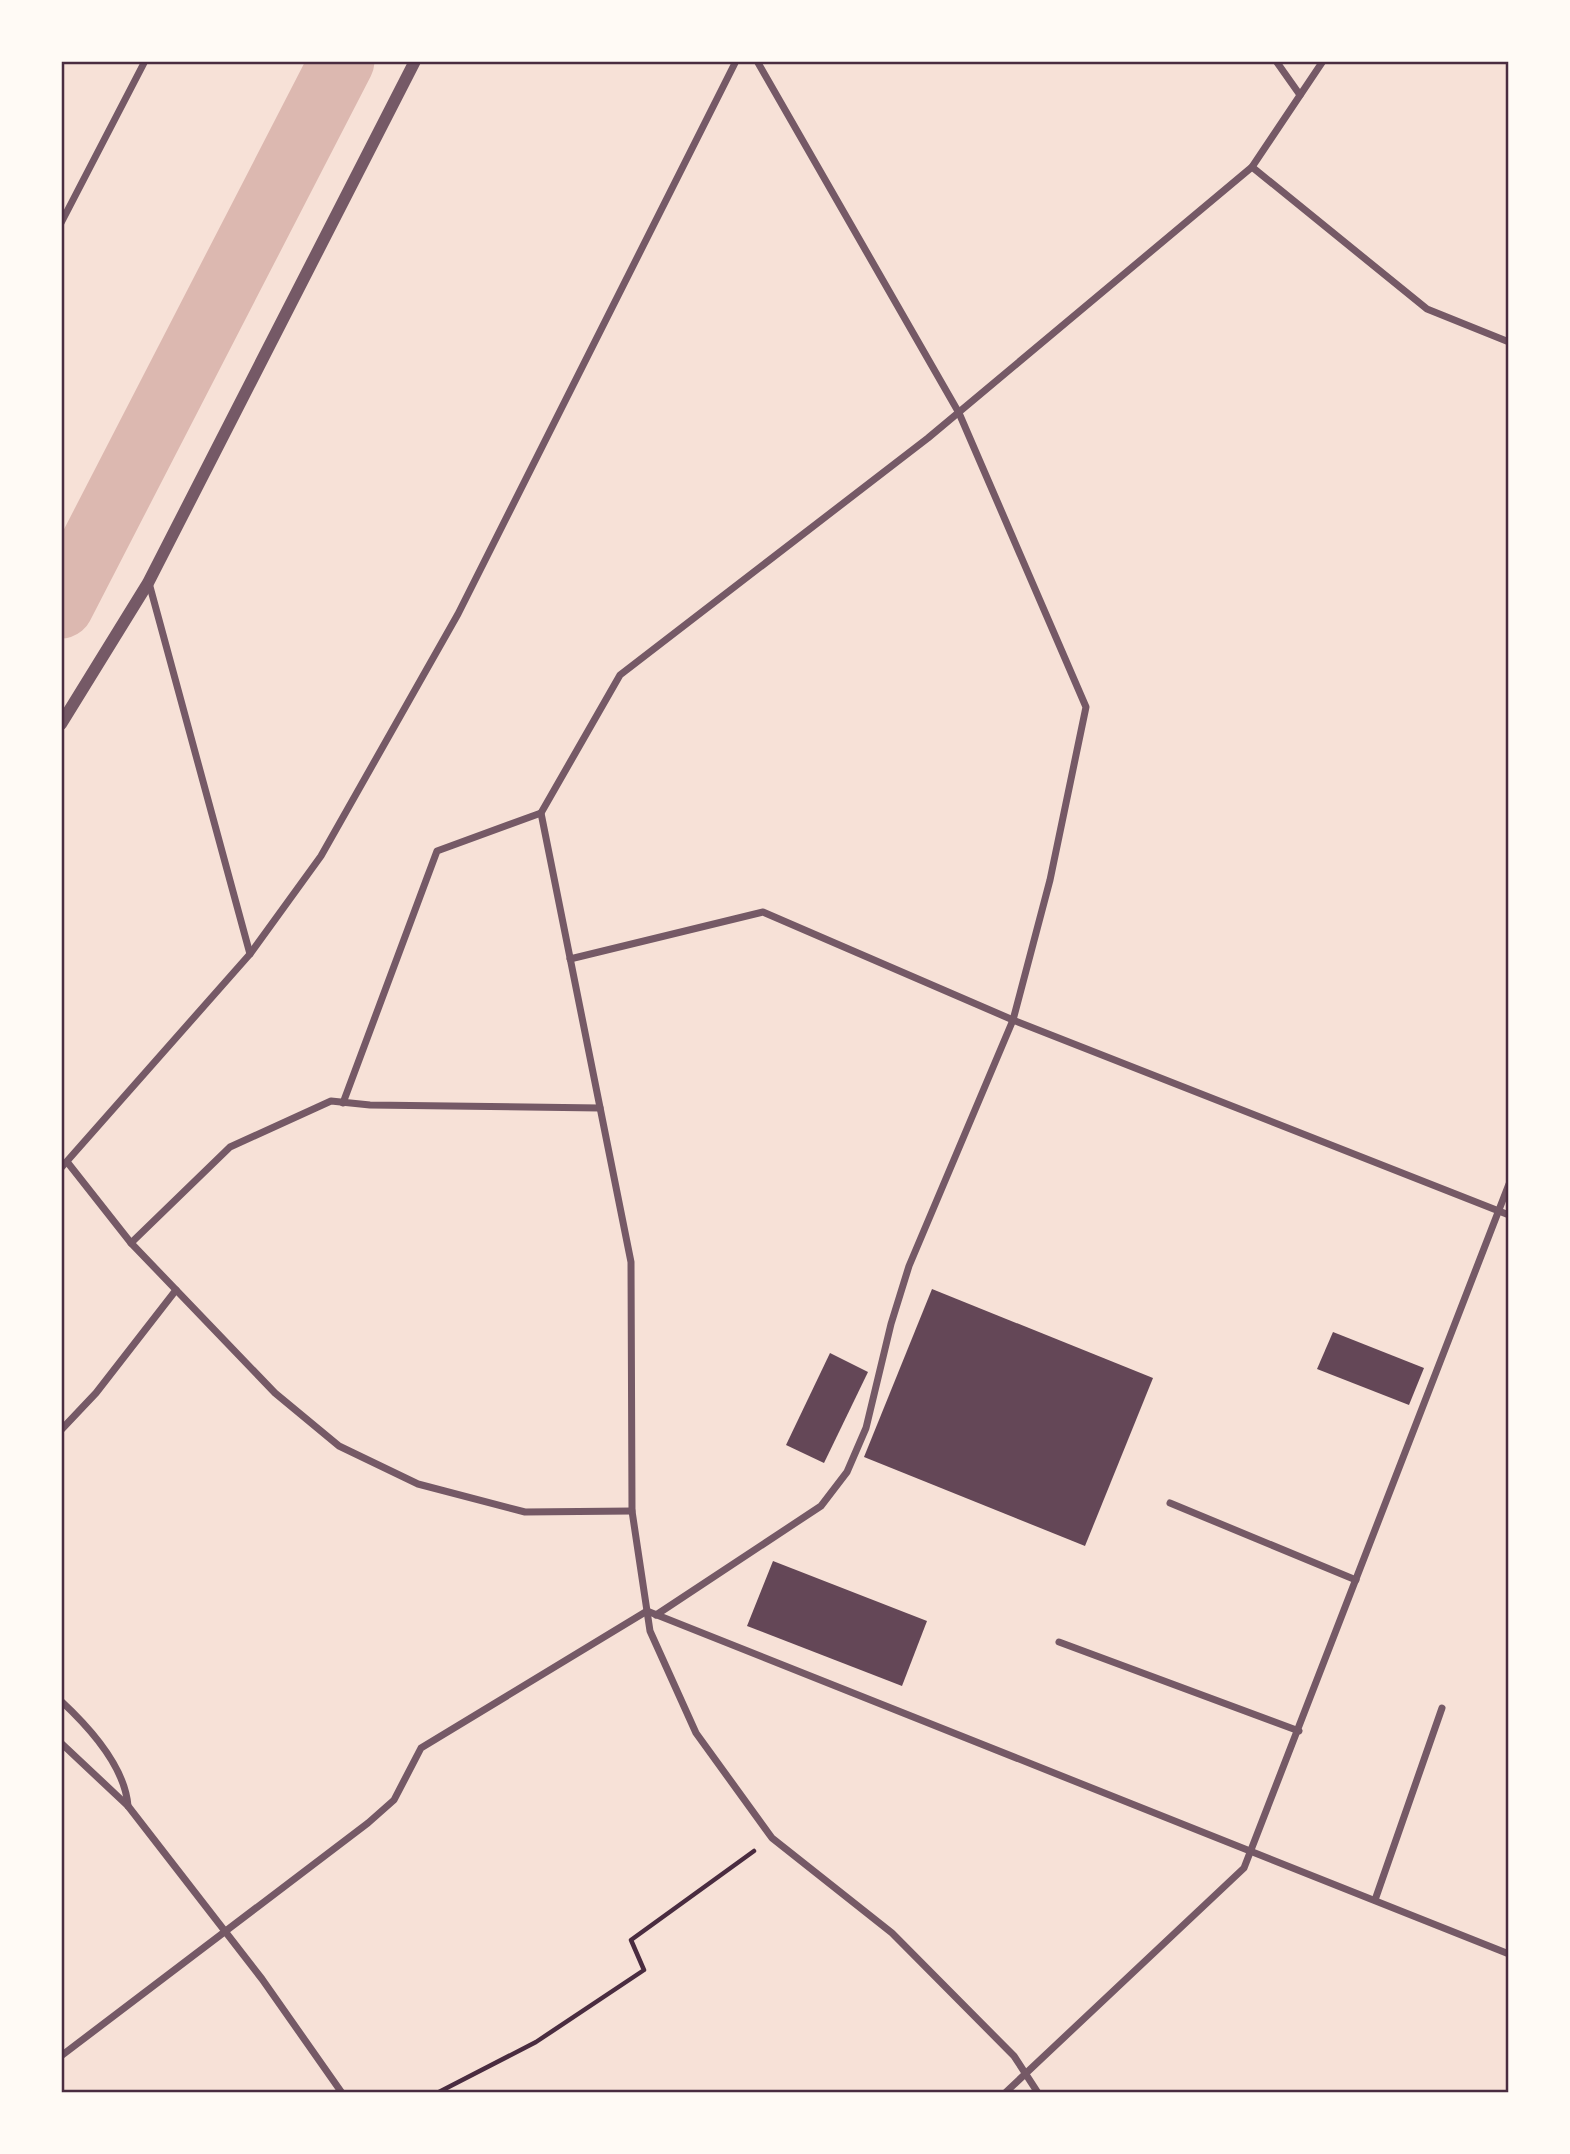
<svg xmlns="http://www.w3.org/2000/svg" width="1570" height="2154" font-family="Quicksand,sans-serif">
	<rect width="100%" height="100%" fill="#f7e1d7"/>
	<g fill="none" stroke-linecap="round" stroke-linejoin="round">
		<path stroke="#dcb8b0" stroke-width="65" d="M61,606L342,61"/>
	</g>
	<g fill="#644757">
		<path d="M932,1289L1153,1378L1085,1546L864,1457Z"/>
		<path d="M1333,1332L1424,1368L1409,1405L1317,1369Z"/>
		<path d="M830,1353L868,1372L824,1463L786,1445Z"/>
		<path d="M773,1561L927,1621L902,1686L747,1626Z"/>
	</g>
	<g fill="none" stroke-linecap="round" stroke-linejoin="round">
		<path stroke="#4a2c40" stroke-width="4.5" d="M437,2093L536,2042L644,1970L631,1940L754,1851"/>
		<g stroke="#755966" stroke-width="7">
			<path d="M1276,61L1300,95"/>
			<path d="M1252,167L1427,309L1509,342"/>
			<path d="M61,223L145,61"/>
			<path d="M149,583L250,954"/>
			<path d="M570,959L763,912L1013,1020L1509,1215"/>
			<path d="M343,1103L437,851L541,813"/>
			<path d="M68,1163L131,1243L275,1393L339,1446L418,1484L525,1512L632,1511"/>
			<path d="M61,1168L250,954L321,856L458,614L736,61"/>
			<path d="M131,1243L230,1147L331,1101L370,1105L600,1108"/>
			<path d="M61,1430L96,1393L176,1290"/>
			<path d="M1170,1503L1356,1580"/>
			<path d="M656,1615L821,1506L847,1472L866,1428L891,1324L909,1266L1013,1020L1050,880L1086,707L959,413L757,61"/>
			<path d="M1059,1642L1299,1731"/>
			<path d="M61,1701C89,1727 125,1767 128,1806"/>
			<path d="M61,1743L128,1806L262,1979L342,2093"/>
			<path d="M1375,1900L1442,1708"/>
			<path d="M61,2056L368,1823L394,1800L421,1748L647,1611L1509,1954"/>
			<path d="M1005,2093L1244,1868L1509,1184"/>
			<path d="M1038,2093L1014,2056L892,1933L772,1838L696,1733L650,1631L632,1511L631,1262L541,813L620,675L928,438L1252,167L1323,61"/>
		</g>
		<path stroke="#755966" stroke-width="12" d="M61,724L148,583L415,61"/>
	</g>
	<rect width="1570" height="2154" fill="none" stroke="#fffaf5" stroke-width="126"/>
	<rect x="63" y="63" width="1444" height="2028" fill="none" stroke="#4a2c40" stroke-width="2.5"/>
</svg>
